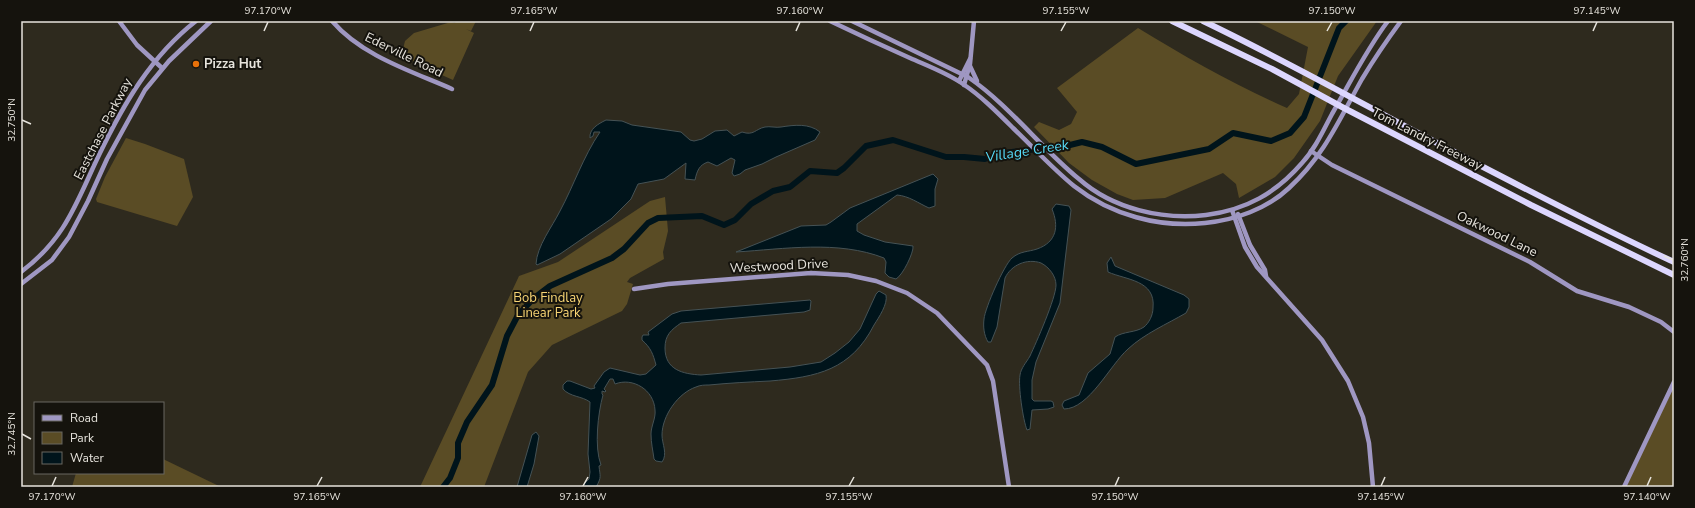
<svg xmlns="http://www.w3.org/2000/svg" width="1695" height="508" font-family="'Nunito Sans',sans-serif">
	<rect width="100%" height="100%" fill="#2e2a1e"/>
	<g fill="#5a4c25">
		<path d="M456,21H476L471,31L466,29L474,33L453,80L417,64L402,53L405,41L414,33L451,22L455,23Z"/>
		<path d="M1255,21H1377L1338,76L1320,121L1294,158L1275,177L1239,198L1236,184L1223,173L1165,198L1133,200L1117,194L1092,180L1069,163L1034,127L1039,122L1059,130L1071,124L1077,112L1057,88L1138,28C1187,58 1235,85 1287,108L1299,94L1308,47Z"/>
		<path d="M126,138L145,144L184,159L193,197L177,226L97,202L96,199L105,177Z"/>
		<path d="M665,197L668,231L663,252L664,259L630,278L627,282L633,284L627,304L622,311L552,345L528,372L484,487H420L519,276L558,262L650,201Z"/>
		<path d="M1674,386V487H1626Z"/>
		<path d="M163,459L221,487H72L76,473H163Z"/>
	</g>
	<g fill="#00141b" stroke="#455255">
		<path d="M606,120L622,121L632,125L681,132L690,140L694,141L702,139L715,131L727,130L734,136L742,132C754,136 755,129 765,127C770,126 776,128 781,127C794,125 809,123 820,132L815,140L776,157L762,164L745,170L740,174L734,176L732,173L735,160L731,158L717,166L708,162C699,165 697,171 695,180L685,179L686,163L664,179L638,184L631,199L611,219L560,254L537,265L536,264C537,246 552,227 560,211C574,185 583,157 600,132H594L593,136L590,138C589,129 598,124 606,120Z"/>
		<path d="M933,174L938,179L935,189V206L929,208C918,203 909,196 897,195L857,224V231L864,235L885,242L913,246C914,252 903,275 896,279L889,277L885,273L886,262L884,258C838,240 784,249 736,252L801,226L826,225L831,222L850,208Z"/>
		<path d="M1056,204L1069,206L1071,210L1060,303L1036,362L1032,380V399L1034,401H1051L1053,402L1054,407L1048,409L1032,410L1030,429L1027,430C1023,420 1018,386 1020,375C1021,368 1026,363 1030,356C1036,343 1056,298 1056,285C1056,276 1049,267 1041,263C1027,258 1011,265 1005,278L997,327L991,342H988C984,335 983,327 984,319C985,308 1004,265 1012,258C1020,251 1028,252 1037,249C1057,242 1059,226 1052,209Z"/>
		<path d="M1111,257L1115,266L1184,295L1189,299V307L1186,313C1167,324 1144,334 1128,349C1110,365 1089,409 1064,409L1062,405L1064,401L1079,395L1088,373L1110,354L1115,337C1124,331 1135,333 1144,327C1149,323 1153,315 1153,308C1156,280 1126,280 1108,272L1107,263Z"/>
		<path d="M879,291L886,295C888,304 879,317 874,325C851,370 817,377 770,381C749,382 729,383 709,385C705,385 700,385 696,387C678,393 662,416 662,435C662,444 668,454 662,462L656,461L654,459C653,451 651,443 651,434C651,426 656,418 655,410C654,390 633,377 615,384L613,379H610L604,389L606,391L605,392L602,391V394L603,395C598,413 594,447 601,465L599,466C600,476 602,477 596,487H581L589,479L590,472L588,454L590,402C582,396 570,397 563,389V385L567,381H570L591,389L595,388L594,386L604,372L610,368L640,375L646,374L656,365C653,354 651,348 642,340V337L643,335H649L648,332L672,314L681,311L810,300L811,301L810,310L804,312L681,323C671,330 665,335 665,348C665,370 683,374 701,375L790,367L821,362L835,353L849,342L860,329L876,294Z"/>
		<path d="M536,432L539,436L534,464L527,487H517L532,435Z"/>
	</g>
	<g fill="none" stroke-linecap="round" stroke-linejoin="round">
		<path stroke="#00141b" stroke-width="6" d="M443,487L450,478L458,458V443L467,422L492,385L507,336L518,315L533,299L550,286L612,258L624,249L648,223L658,218L702,216L724,225L735,220L751,204L773,191L790,187L810,171L837,173L844,168L866,146L893,140L946,157H964L985,159L1003,153L1066,146L1082,142L1102,147L1136,164L1209,149L1233,133L1271,141L1290,133L1304,117L1339,28L1346,21"/>
		<g stroke="#9f97c2" stroke-width="4.5">
			<path d="M119,21L137,45L162,68"/>
			<path d="M332,21C362,56 411,71 452,89"/>
			<path d="M830,21C857,34 883,46 910,58C928,66 947,73 963,84C981,96 997,112 1013,128C1033,147 1052,168 1074,186C1111,215 1159,228 1205,223C1235,220 1267,209 1289,188C1324,156 1339,120 1362,79C1374,59 1387,40 1401,21"/>
			<path d="M852,21L968,77C1010,106 1040,147 1079,179C1113,209 1162,220 1206,215C1246,210 1276,193 1302,163C1315,149 1323,131 1332,114C1350,83 1366,50 1388,21"/>
			<path d="M970,66L977,81"/>
			<path d="M959,81L970,59"/>
			<path d="M964,85L970,64L974,21"/>
			<path d="M1311,151L1332,165L1530,262L1577,291L1629,307L1661,322L1674,332"/>
			<path d="M1232,210L1245,247L1257,267L1322,340L1348,381L1363,417L1369,443L1373,487"/>
			<path d="M1238,214L1250,245L1265,270L1266,276"/>
			<path d="M21,272C66,238 76,203 99,155C123,105 151,56 196,21"/>
			<path d="M21,284L52,260L69,237L88,201L107,159L145,90L169,61L211,21"/>
			<path d="M634,289L668,284L811,273L848,275L876,281L907,293L937,313L987,365L993,381L1009,487"/>
			<path d="M1624,487L1674,382"/>
		</g>
		<g stroke="#dcd6fe" stroke-width="6">
			<path d="M1172,21L1272,69L1342,107L1531,205L1674,275"/>
			<path d="M1203,21C1274,55 1343,93 1412,130C1499,175 1585,221 1674,262"/>
		</g>
	</g>
	<path fill="none" stroke="#e7e4dd" stroke-width="1.5" d="M264,31L268,22M530,31L534,22M796,31L800,22M1061,31L1066,22M1327,31L1332,22M1593,31L1597,22M22,120L31,124M1664,256L1673,260M22,434L31,439M52,486L56,477M317,486L322,477M583,486L588,477M849,486L854,477M1115,486L1119,477M1381,486L1385,477M1647,486L1651,477"/>
	<circle fill="#e8710a" stroke="#15130d" stroke-width="1.5" cx="196" cy="64" r="4"/>
	<g text-anchor="middle" dominant-baseline="central" stroke-width="4" stroke-linejoin="round" paint-order="stroke">
		<g font-size="13" fill="#e7e4dd" stroke="#15130d">
			<text transform="translate(404 55) rotate(26)">Ederville Road</text>
			<text transform="translate(103 129) rotate(-63)">Eastchase Parkway</text>
			<text transform="translate(1427 139) rotate(27)">Tom Landry Freeway</text>
			<text transform="translate(1497 234) rotate(26)">Oakwood Lane</text>
			<text transform="translate(779 266) rotate(-3)">Westwood Drive</text>
		</g>
		<g font-size="13" font-weight="bold" fill="#e7e4dd" stroke="#15130d" text-anchor="start">
			<text x="204" y="64">Pizza Hut</text>
		</g>
		<g font-size="13" fill="#f7d474" stroke="#15130d">
			<text x="548" y="298">Bob Findlay<tspan x="548" dy="15">Linear Park</tspan></text>
		</g>
		<g font-size="14" font-style="italic" fill="#57ddfb" stroke="#15130d">
			<text transform="translate(1027 151) rotate(-9)">Village Creek</text>
		</g>
	</g>
	<rect width="1695" height="508" fill="none" stroke="#15130d" stroke-width="44"/>
	<rect x="34" y="402" width="130" height="72" fill="#15130d" stroke="#696760"/>
	<rect x="42" y="415" width="20" height="6" fill="#9f97c2" stroke="#696760"/>
	<text x="70" y="422" font-size="12" fill="#e7e4dd">Road</text>
	<rect x="42" y="432" width="20" height="12" fill="#5a4c25" stroke="#696760"/>
	<text x="70" y="442" font-size="12" fill="#e7e4dd">Park</text>
	<rect x="42" y="452" width="20" height="12" fill="#00141b" stroke="#696760"/>
	<text x="70" y="462" font-size="12" fill="#e7e4dd">Water</text>
	<rect x="22" y="22" width="1651" height="464" fill="none" stroke="#e7e4dd" stroke-width="1.5"/>
	<g font-size="10" text-anchor="middle" fill="#e7e4dd">
		<text x="268" y="14">97.170°W</text>
		<text x="534" y="14">97.165°W</text>
		<text x="800" y="14">97.160°W</text>
		<text x="1066" y="14">97.155°W</text>
		<text x="1332" y="14">97.150°W</text>
		<text x="1597" y="14">97.145°W</text>
		<text transform="translate(11 120) rotate(-90)" y="4">32.750°N</text>
		<text transform="translate(1684 260) rotate(-90)" y="4">32.760°N</text>
		<text transform="translate(11 434) rotate(-90)" y="4">32.745°N</text>
		<text x="52" y="500">97.170°W</text>
		<text x="317" y="500">97.165°W</text>
		<text x="583" y="500">97.160°W</text>
		<text x="849" y="500">97.155°W</text>
		<text x="1115" y="500">97.150°W</text>
		<text x="1381" y="500">97.145°W</text>
		<text x="1647" y="500">97.140°W</text>
	</g>
</svg>
